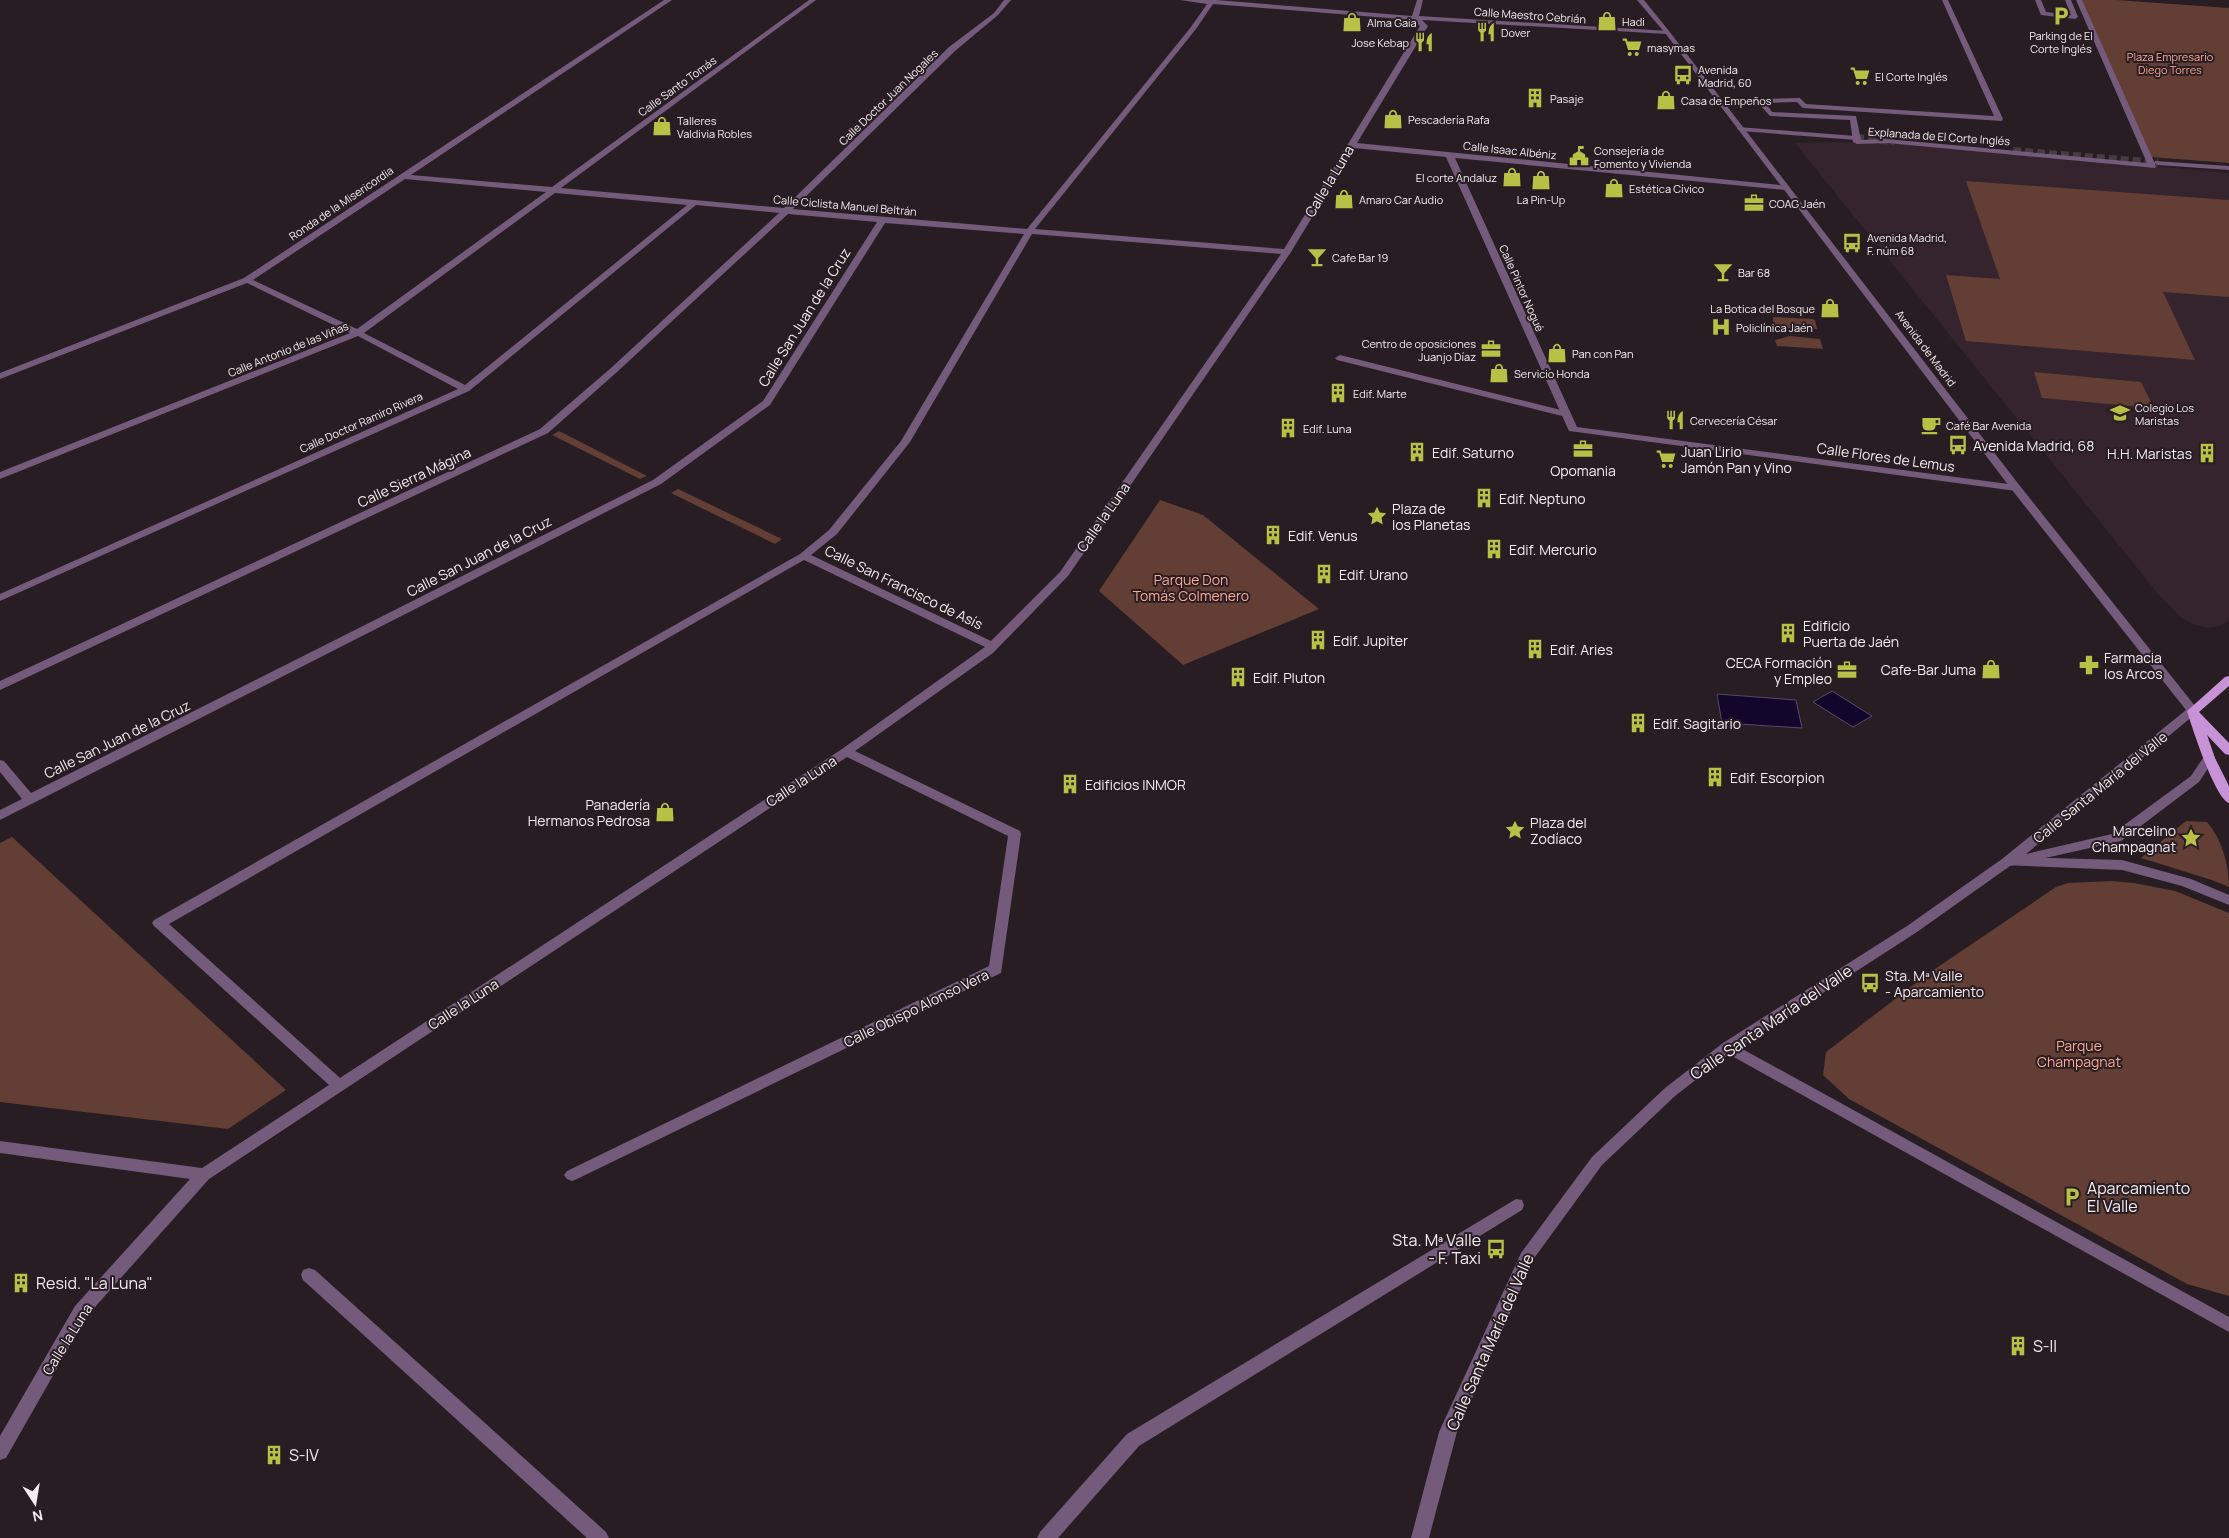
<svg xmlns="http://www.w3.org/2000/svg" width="2229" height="1538" font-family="Manrope,sans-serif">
	<rect width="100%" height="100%" fill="#281d23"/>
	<path fill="#35242e" d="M1887,141L2229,173V621L2220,626L2208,628L2193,624L2178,615L2159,595L1795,143Z"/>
	<g fill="#623e34">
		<path d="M2079,0H2116L2229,8V163L2150,157Z"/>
		<path d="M1966,181L2229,200V297L2163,292L2195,360L1966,341L1946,275L2000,279Z"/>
		<path d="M1773,317L1812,319L1815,320L1817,329L1781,328L1773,324Z"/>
		<path d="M1790,336L1820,339L1823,349L1777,346L1775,340Z"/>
		<path d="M2034,372L2141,382L2154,408L2042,398Z"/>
		<path d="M559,431L647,476L640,479L552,435Z"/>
		<path d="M678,489L782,539L775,544L671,493Z"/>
		<path d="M1160,500L1203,515L1319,609L1183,665L1099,591Z"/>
		<path d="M2186,821L2207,822C2222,839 2229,865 2229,887L2212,880L2141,858Z"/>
		<path d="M12,837L286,1090L228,1129L0,1102V843Z"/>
		<path d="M2112,881L2134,883L2175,891L2229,913V1296L2187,1284L1849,1099L1823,1075L1826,1052L1929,973L2056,887L2068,883Z"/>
	</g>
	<g fill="#13062c" stroke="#564b67">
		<path d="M1832,691L1872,716L1853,727L1813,702Z"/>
		<path d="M1717,694L1796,700L1802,728L1722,723Z"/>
	</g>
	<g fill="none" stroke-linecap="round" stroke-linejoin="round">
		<g stroke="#473c42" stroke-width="8" stroke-dasharray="8 4" stroke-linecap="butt">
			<path d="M1856,138L1894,141"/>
			<path d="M2013,151L2158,163"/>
		</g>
		<g fill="#745a7b" fill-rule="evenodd">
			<path d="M1942,0H1948L2003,119L2002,121L1803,108L1797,102L1766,103L1772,112L1856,116L1861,140L1887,139L2147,163L2076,0H2082L2156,166L2155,168L1887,143L1857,144L1853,142L1850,120L1770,116L1756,101L1760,99L1800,98L1806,104L1994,116Z"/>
			<path d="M2035,0H2041L2046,12L2071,15L2065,0H2071L2078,17L2075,19L2041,15Z"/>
			<path d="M1340,355L1569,412L1571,414L1566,417L1337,360L1335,358Z"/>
			<path d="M1516,1199L1522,1200L1524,1205L1522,1210L1139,1446L1058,1538H1037L1040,1532L1127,1434Z"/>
			<path d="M309,1268L315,1270L606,1532L609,1538H587L303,1280L301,1275L303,1270Z"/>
		</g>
		<g fill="#745a7b" fill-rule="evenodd">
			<path d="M664,0H672L411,175L552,187L809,0H816L561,188L784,208L949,47L994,13L1004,0H1011L998,15L955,51L793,209L1027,229L1191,27L1207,4L1180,0H1216L1412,16L1417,0H1423L1419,16L1669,31V33L1667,34L1422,20L1428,26L1357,143L1789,186L1790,188L1786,190L1455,158L1577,427L2016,485L2021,488L2016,491L1569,431L1446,157L1354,148L1291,252L1068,576L993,653L855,751L1020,831L1021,834L1001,973L577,1179L572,1181L567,1179L564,1175L567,1171L989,966L1008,836L847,757L209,1179L87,1316L6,1458L0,1460V1436L75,1306L190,1179L0,1153V1141L202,1168L329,1085L154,926L152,923L154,920L800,554L829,530L901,441L1024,234L885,223L770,405L661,484L0,820V810L22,799L0,772V760L4,761L31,793L653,480L763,401L877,222L788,214L617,372L548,433L0,690V681L540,429L611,368L779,213L696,205L469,391L0,601V594L458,389L358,336L0,479V472L350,333L247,283L0,379V373L244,278ZM1213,4L1413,20L1420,26L1284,249L1035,229L1196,29ZM405,179L546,192L357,329L253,280ZM555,193L687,205L465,385L364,333ZM1032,234L1281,254L1060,572L991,641L811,555L837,534L910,442ZM804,560L985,647L842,749L340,1078L169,924Z"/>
			<path d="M1738,127L1856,136L1860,138L1856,140L1741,131L1737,129Z"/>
			<path d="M2155,161L2229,166V170L2158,165L2154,163Z"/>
			<path d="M2009,857L2122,860L2191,879L2229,895V905L2182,886L2122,870L2004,865L2002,862L2004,859Z"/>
			<path d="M1728,1041L2229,1317V1332L1723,1051L1721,1047L1723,1043Z"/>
		</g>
		<path fill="#745a7b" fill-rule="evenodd" d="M1637,0H1644L1669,31L2020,486L2199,711L2026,854L2112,834L2191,776L2205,755H2213L2215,758L2199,782L2121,841L2010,866L1917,932L1733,1051L1675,1096L1602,1165L1535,1257L1457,1432L1429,1538H1411L1439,1432L1521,1253L1592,1157L1665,1088L1723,1043L1907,926L2002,859L2186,710L2012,490L1665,33Z"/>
		<path fill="#c892d6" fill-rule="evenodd" d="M2229,676V686L2199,712L2229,743V755L2225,754L2207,735L2215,758L2229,786V803C2215,799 2192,727 2187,711L2225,677Z"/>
	</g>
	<defs>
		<symbol id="parking-bare" viewBox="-9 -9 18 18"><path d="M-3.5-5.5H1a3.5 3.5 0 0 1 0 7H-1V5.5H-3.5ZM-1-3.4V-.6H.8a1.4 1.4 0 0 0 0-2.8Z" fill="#b9c046" stroke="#281d23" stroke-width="2.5" paint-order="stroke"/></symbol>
		<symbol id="shop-bare" viewBox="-9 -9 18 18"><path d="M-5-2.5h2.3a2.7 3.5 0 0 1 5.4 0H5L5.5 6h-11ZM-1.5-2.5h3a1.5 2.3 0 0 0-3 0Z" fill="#b9c046" stroke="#281d23" stroke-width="2.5" paint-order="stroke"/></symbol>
		<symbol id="restaurant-bare" viewBox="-9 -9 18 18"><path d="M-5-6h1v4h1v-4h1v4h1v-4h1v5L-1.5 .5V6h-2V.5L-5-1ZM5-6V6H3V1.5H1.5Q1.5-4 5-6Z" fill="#b9c046" stroke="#281d23" stroke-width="2.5" paint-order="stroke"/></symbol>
		<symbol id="supermarket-bare" viewBox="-9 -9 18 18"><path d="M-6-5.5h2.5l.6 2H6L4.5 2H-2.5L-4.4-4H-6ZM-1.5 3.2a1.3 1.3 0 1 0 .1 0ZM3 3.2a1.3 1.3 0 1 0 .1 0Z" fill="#b9c046" stroke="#281d23" stroke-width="2.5" paint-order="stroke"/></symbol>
		<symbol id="bus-bare" viewBox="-9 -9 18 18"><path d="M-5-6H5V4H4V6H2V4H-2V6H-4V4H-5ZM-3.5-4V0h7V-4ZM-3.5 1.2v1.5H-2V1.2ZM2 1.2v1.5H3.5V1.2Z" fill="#b9c046" stroke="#281d23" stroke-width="2.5" paint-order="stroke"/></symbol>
		<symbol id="building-bare" viewBox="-9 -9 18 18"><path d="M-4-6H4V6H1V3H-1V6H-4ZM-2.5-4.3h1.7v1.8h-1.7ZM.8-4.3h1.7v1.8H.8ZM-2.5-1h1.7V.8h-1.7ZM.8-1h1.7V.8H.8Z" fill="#b9c046" stroke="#281d23" stroke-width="2.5" paint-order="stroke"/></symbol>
		<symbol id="civic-bare" viewBox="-9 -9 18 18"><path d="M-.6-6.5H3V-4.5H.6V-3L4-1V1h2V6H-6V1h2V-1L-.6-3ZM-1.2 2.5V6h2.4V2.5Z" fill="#b9c046" stroke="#281d23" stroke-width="2.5" paint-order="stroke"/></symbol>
		<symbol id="office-bare" viewBox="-9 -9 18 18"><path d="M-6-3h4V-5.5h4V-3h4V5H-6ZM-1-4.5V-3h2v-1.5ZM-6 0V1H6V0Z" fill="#b9c046" stroke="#281d23" stroke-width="2.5" paint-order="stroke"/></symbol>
		<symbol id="bar-bare" viewBox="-9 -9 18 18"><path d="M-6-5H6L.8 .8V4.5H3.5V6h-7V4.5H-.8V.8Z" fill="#b9c046" stroke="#281d23" stroke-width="2.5" paint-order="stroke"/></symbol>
		<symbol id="hospital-bare" viewBox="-9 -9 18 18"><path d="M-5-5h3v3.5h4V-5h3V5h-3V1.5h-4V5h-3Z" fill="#b9c046" stroke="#281d23" stroke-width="2.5" paint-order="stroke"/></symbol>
		<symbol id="school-bare" viewBox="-9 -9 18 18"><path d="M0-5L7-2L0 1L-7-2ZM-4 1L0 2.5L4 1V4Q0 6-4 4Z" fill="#b9c046" stroke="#281d23" stroke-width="2.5" paint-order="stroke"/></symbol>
		<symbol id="cafe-bare" viewBox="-9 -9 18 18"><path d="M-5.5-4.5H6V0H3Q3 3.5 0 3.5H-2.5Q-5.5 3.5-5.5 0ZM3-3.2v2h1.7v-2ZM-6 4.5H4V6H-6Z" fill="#b9c046" stroke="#281d23" stroke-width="2.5" paint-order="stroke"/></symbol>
		<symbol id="sight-bare" viewBox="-9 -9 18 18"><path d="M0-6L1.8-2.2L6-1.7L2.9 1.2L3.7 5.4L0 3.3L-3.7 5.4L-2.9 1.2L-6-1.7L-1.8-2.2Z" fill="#b9c046" stroke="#281d23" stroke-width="2.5" paint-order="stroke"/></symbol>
		<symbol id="pharmacy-bare" viewBox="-9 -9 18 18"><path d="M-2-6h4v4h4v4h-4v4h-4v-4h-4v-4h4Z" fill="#b9c046" stroke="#281d23" stroke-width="2.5" paint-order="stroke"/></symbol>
	</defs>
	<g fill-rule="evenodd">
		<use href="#parking-bare" x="2047" y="2" width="28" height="28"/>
		<use href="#shop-bare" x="1593" y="7" width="28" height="28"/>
		<use href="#shop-bare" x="1338" y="8" width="28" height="28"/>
		<use href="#restaurant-bare" x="1472" y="18" width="28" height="28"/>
		<use href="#restaurant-bare" x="1410" y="28" width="28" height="28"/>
		<use href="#supermarket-bare" x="1618" y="33" width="28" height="28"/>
		<use href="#bus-bare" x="1669" y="61" width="28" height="28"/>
		<use href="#supermarket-bare" x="1846" y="62" width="28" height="28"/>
		<use href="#building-bare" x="1521" y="84" width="28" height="28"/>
		<use href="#shop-bare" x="1652" y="86" width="28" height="28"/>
		<use href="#shop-bare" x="1379" y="105" width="28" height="28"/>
		<use href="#shop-bare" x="648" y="112" width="28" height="28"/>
		<use href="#civic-bare" x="1565" y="142" width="28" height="28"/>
		<use href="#shop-bare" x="1498" y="163" width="28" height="28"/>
		<use href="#shop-bare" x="1527" y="166" width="28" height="28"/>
		<use href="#shop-bare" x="1600" y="174" width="28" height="28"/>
		<use href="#shop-bare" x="1330" y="185" width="28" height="28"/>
		<use href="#office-bare" x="1740" y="189" width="28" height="28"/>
		<use href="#bus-bare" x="1838" y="229" width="28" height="28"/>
		<use href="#bar-bare" x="1303" y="243" width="28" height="28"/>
		<use href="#bar-bare" x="1709" y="258" width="28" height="28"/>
		<use href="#shop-bare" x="1816" y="294" width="28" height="28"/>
		<use href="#hospital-bare" x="1707" y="313" width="28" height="28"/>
		<use href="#office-bare" x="1477" y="335" width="28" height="28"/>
		<use href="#shop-bare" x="1543" y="339" width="28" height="28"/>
		<use href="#shop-bare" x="1485" y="359" width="28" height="28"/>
		<use href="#building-bare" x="1324" y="379" width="28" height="28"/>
		<use href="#school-bare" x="2106" y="399" width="28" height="28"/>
		<use href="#restaurant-bare" x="1661" y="406" width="28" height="28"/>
		<use href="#cafe-bare" x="1917" y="411" width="28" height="28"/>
		<use href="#building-bare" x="1274" y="414" width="28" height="28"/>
		<use href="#bus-bare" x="1944" y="431" width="28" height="28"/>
		<use href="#office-bare" x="1569" y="435" width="28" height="28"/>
		<use href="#building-bare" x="1403" y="438" width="28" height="28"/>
		<use href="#building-bare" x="2193" y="439" width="28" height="28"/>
		<use href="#supermarket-bare" x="1652" y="445" width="28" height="28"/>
		<use href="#building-bare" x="1470" y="484" width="28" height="28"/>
		<use href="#sight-bare" x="1363" y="502" width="28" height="28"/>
		<use href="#building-bare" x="1259" y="521" width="28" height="28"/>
		<use href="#building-bare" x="1480" y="535" width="28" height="28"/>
		<use href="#building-bare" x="1310" y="560" width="28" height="28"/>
		<use href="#building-bare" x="1774" y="619" width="28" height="28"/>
		<use href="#building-bare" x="1304" y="626" width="28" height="28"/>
		<use href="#building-bare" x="1521" y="635" width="28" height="28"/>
		<use href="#pharmacy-bare" x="2075" y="651" width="28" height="28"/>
		<use href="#shop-bare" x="1977" y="655" width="28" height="28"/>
		<use href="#office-bare" x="1833" y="656" width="28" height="28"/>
		<use href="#building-bare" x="1224" y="663" width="28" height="28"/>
		<use href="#building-bare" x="1624" y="709" width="28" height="28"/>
		<use href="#building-bare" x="1701" y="763" width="28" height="28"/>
		<use href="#building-bare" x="1056" y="770" width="28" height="28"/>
		<use href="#shop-bare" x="651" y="798" width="28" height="28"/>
		<use href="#sight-bare" x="1501" y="816" width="28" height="28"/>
		<use href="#sight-bare" x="2177" y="824" width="28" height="28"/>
		<use href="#bus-bare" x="1856" y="969" width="28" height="28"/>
		<use href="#parking-bare" x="2058" y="1183" width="28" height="28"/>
		<use href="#bus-bare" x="1482" y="1235" width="28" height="28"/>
		<use href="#building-bare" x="7" y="1269" width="28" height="28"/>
		<use href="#building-bare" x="2004" y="1332" width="28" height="28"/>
		<use href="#building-bare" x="260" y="1441" width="28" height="28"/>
	</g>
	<g text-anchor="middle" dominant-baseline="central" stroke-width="4" stroke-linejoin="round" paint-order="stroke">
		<g font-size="11" fill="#f4ecf0" stroke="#281d23">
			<text transform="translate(1530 15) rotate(4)">Calle Maestro Cebrián</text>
			<text transform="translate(677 86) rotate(-36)">Calle Santo Tomás</text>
			<text transform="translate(888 97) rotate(-44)">Calle Doctor Juan Nogales</text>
			<text transform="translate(1939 136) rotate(4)">Explanada de El Corte Inglés</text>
			<text transform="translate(1510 150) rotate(6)">Calle Isaac Albéniz</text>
			<text transform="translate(341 203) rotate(-34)">Ronda de la Misericordia</text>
			<text transform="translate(845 205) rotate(5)">Calle Ciclista Manuel Beltrán</text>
			<text transform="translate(1522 288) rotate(66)">Calle Pintor Nogué</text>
			<text transform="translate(1926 348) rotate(53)">Avenida de Madrid</text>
			<text transform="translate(288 349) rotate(-22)">Calle Antonio de las Viñas</text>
			<text transform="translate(361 422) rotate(-24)">Calle Doctor Ramiro Rivera</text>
		</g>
		<g font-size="11" fill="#f4ecf0" stroke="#281d23" text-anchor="start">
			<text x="1622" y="21">Hadi</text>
			<text x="1367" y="22">Alma Gaia</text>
			<text x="1501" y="32">Dover</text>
			<text x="2061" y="35" text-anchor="middle">Parking de El<tspan x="2061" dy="13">Corte Inglés</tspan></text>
			<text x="1409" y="42" text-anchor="end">Jose Kebap</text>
			<text x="1647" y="47">masymas</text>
			<text x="1698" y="69">Avenida<tspan x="1698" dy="13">Madrid, 60</tspan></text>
			<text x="1875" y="76">El Corte Inglés</text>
			<text x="1550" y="98">Pasaje</text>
			<text x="1681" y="100">Casa de Empeños</text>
			<text x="1408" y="119">Pescadería Rafa</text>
			<text x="677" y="120">Talleres<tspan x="677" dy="13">Valdivia Robles</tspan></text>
			<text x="1594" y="150">Consejería de<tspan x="1594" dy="13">Fomento y Vivienda</tspan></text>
			<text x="1497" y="177" text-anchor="end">El corte Andaluz</text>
			<text x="1629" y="188">Estética Cívico</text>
			<text x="1359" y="199">Amaro Car Audio</text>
			<text x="1541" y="199" text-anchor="middle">La Pin-Up</text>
			<text x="1769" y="203">COAG Jaén</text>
			<text x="1867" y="237">Avenida Madrid,<tspan x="1867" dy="13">F. núm 68</tspan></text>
			<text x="1332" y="257">Cafe Bar 19</text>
			<text x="1738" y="272">Bar 68</text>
			<text x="1815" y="308" text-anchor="end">La Botica del Bosque</text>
			<text x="1736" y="327">Policlínica Jaén</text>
			<text x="1476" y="343" text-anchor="end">Centro de oposiciones<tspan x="1476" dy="13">Juanjo Díaz</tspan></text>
			<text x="1572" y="353">Pan con Pan</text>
			<text x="1514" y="373">Servicio Honda</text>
			<text x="1353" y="393">Edif. Marte</text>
			<text x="2135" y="407">Colegio Los<tspan x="2135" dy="13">Maristas</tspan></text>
			<text x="1690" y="420">Cervecería César</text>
			<text x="1946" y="425">Café Bar Avenida</text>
			<text x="1303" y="428">Edif. Luna</text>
		</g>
		<g font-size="11" fill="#fcaa94" stroke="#281d23">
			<text x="2170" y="56">Plaza Empresario<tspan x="2170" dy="13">Diego Torres</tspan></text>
		</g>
		<g font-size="14" fill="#f4ecf0" stroke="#281d23">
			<text transform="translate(1329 181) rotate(-59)">Calle la Luna</text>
			<text transform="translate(804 317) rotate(-58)">Calle San Juan de la Cruz</text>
			<text transform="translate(1886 457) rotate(8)">Calle Flores de Lemus</text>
			<text transform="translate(414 477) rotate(-25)">Calle Sierra Mágina</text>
			<text transform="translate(1103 517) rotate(-55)">Calle la Luna</text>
			<text transform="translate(479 556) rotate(-27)">Calle San Juan de la Cruz</text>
			<text transform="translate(904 587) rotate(26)">Calle San Francisco de Asís</text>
			<text transform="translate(117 739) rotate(-26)">Calle San Juan de la Cruz</text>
			<text transform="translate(801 781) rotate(-33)">Calle la Luna</text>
			<text transform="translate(2100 787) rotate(-39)">Calle Santa María del Valle</text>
			<text transform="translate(463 1004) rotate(-33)">Calle la Luna</text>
			<text transform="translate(916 1008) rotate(-26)">Calle Obispo Alonso Vera</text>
			<text transform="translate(67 1339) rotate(-58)">Calle la Luna</text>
		</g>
		<g font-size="14" fill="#f4ecf0" stroke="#281d23" text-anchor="start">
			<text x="1973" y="445">Avenida Madrid, 68</text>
			<text x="1681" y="451">Juan Lirio<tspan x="1681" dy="16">Jamón Pan y Vino</tspan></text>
			<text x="1432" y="452">Edif. Saturno</text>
			<text x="2192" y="453" text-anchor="end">H.H. Maristas</text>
			<text x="1583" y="470" text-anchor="middle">Opomania</text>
			<text x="1499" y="498">Edif. Neptuno</text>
			<text x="1392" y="508">Plaza de<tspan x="1392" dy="16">los Planetas</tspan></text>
			<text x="1288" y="535">Edif. Venus</text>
			<text x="1509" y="549">Edif. Mercurio</text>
			<text x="1339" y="574">Edif. Urano</text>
			<text x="1803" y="625">Edificio<tspan x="1803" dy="16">Puerta de Jaén</tspan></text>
			<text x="1333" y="640">Edif. Jupiter</text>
			<text x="1550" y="649">Edif. Aries</text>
			<text x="2104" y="657">Farmacia<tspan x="2104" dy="16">los Arcos</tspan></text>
			<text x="1832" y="662" text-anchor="end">CECA Formación<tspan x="1832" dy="16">y Empleo</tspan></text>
			<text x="1976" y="669" text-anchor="end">Cafe-Bar Juma</text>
			<text x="1253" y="677">Edif. Pluton</text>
			<text x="1653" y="723">Edif. Sagitario</text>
			<text x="1730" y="777">Edif. Escorpion</text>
			<text x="1085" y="784">Edificios INMOR</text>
			<text x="650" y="804" text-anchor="end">Panadería<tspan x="650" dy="16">Hermanos Pedrosa</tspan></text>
			<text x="1530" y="822">Plaza del<tspan x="1530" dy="16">Zodíaco</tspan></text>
			<text x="2176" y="830" text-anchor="end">Marcelino<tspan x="2176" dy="16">Champagnat</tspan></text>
			<text x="1885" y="975">Sta. Mª Valle<tspan x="1885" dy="16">- Aparcamiento</tspan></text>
		</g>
		<g font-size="14" fill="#fcaa94" stroke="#281d23">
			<text x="1191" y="579">Parque Don<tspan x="1191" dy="16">Tomás Colmenero</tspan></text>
			<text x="2079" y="1045">Parque<tspan x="2079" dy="16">Champagnat</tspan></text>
		</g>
		<g font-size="16" fill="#f4ecf0" stroke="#281d23">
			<text transform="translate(1771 1022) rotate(-34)">Calle Santa María del Valle</text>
			<text transform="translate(1490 1342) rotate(-66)">Calle Santa María del Valle</text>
		</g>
		<g font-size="16" fill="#f4ecf0" stroke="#281d23" text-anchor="start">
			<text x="2087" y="1188">Aparcamiento<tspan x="2087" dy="18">El Valle</tspan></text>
			<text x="1481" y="1240" text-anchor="end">Sta. Mª Valle<tspan x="1481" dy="18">- F. Taxi</tspan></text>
			<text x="36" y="1283">Resid. "La Luna"</text>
			<text x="2033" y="1346">S-II</text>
			<text x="289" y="1455">S-IV</text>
		</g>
	</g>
	<g transform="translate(35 1503) rotate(168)" stroke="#281d23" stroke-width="4" paint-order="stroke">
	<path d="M0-4L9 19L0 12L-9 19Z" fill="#f4ecf0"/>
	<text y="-8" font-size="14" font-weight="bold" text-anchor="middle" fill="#f4ecf0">N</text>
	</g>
</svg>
